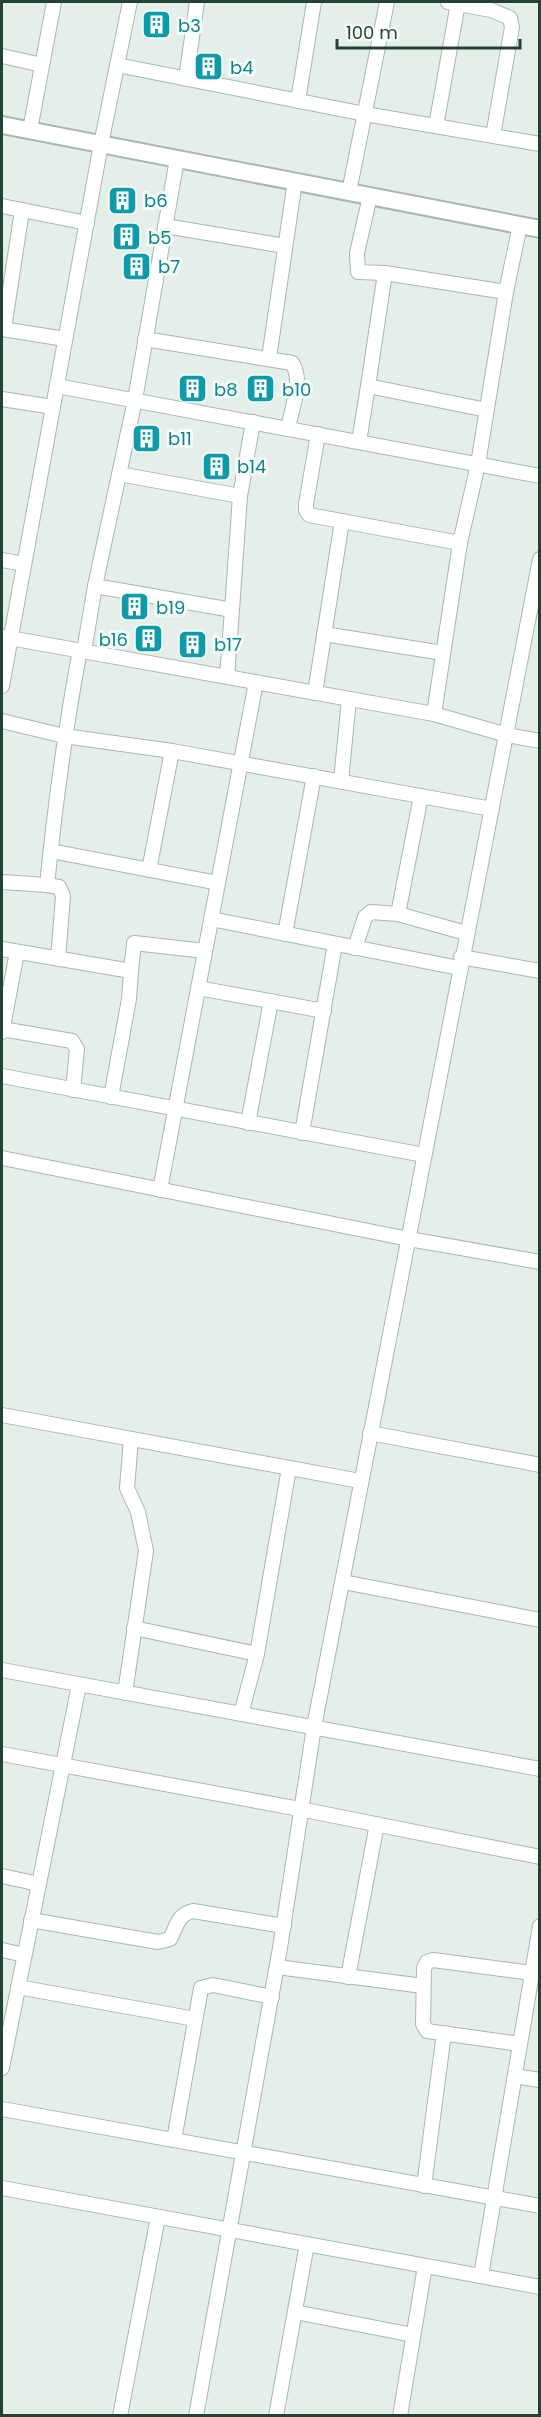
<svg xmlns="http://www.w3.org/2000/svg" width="541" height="2417" font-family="Poppins,sans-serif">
	<rect width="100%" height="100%" fill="#e5efe9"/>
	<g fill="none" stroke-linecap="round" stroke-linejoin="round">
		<defs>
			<g id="minor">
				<path d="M448,2L491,10L510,18L512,27L493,136"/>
				<path d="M2,56L42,65"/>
				<path d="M117,65L365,114L540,144"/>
				<path d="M186,79L197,2"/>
				<path d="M298,101L314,2"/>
				<path d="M436,126L458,3"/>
				<path d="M30,130L54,2"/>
				<path d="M349,192L387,2"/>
				<path d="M370,196L357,253L358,272L385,273L506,292"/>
				<path d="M2,206L87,223"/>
				<path d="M165,226L285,246"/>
				<path d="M385,273L368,386L487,410"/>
				<path d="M2,329L65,339"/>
				<path d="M4,329L22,210"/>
				<path d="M145,339L292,363C304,380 291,410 288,429"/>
				<path d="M269,358L295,181"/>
				<path d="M57,386L540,476"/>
				<path d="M2,399L53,407"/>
				<path d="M318,434L306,504V510L309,515L460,543"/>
				<path d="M359,442L368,386"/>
				<path d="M119,474L240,496"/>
				<path d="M2,560L24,564"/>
				<path d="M95,586L232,610L240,496L253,422"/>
				<path d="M324,634L443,653"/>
				<path d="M4,637L434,714L507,735L540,741"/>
				<path d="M84,651L95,586L135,400L177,159"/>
				<path d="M227,677L232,610"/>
				<path d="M2,686L101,144L130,2"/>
				<path d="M315,693L342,521"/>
				<path d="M434,714L460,543L478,464L506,292L520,225"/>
				<path d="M2,721L64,736L172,751L492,809"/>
				<path d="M341,781L349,699"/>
				<path d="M51,851L218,883"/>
				<path d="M149,870L172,751"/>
				<path d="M2,882L47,885C55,806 65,729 80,650"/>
				<path d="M47,885L59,887L63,896L58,959"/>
				<path d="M398,914L421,796"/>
				<path d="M211,919L459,968"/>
				<path d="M285,934L314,776"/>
				<path d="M355,948L365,917L371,912L398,914L466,933"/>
				<path d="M2,949L131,971L129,999L111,1097"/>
				<path d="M461,957L540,971"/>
				<path d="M131,971L134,943L205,951"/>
				<path d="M198,988L324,1011"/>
				<path d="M2,1029L72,1041L77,1049L73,1090"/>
				<path d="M2,1032L17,952"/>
				<path d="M2,1076L424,1155"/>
				<path d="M248,1123L271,1001"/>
				<path d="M302,1133L335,944"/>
				<path d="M2,1158L409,1239L540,1262"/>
				<path d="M160,1190L256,682"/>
				<path d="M2,1415L360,1481"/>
				<path d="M370,1433L540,1465"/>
				<path d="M343,1582L540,1620"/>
				<path d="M134,1628L257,1654"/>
				<path d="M2,1670L540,1769"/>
				<path d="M125,1693L146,1551L138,1512L127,1488L131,1439"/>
				<path d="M241,1714L257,1654L289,1468"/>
				<path d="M2,1754L300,1809L540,1857"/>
				<path d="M2,1876L39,1884"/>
				<path d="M31,1920L158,1942L170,1939C177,1926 177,1915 193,1911L284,1926"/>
				<path d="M2,1950L24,1955"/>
				<path d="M277,1967L423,1986"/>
				<path d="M348,1977L377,1824"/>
				<path d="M18,1987L195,2019"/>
				<path d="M520,2044L427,2031L423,2024L424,1968L427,1962L433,1960L532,1973"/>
				<path d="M2,2068L79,1685"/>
				<path d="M515,2076L540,2080"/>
				<path d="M2,2109L540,2206"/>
				<path d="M174,2140L201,1988L213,1985L272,1997"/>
				<path d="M424,2186L444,2033"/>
				<path d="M2,2188L540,2287"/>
				<path d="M481,2276L540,1926"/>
				<path d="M295,2312L413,2335"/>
				<path d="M120,2416L158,2217"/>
				<path d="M196,2416L280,1948L314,1727L540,559"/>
				<path d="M276,2416L307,2244"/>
				<path d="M400,2416L425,2266"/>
			</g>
			<path id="tertiary" d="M2,125L540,229"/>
		</defs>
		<use href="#minor" stroke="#a7b8af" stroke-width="16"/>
		<use href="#tertiary" stroke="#a7b8af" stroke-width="20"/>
		<use href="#minor" stroke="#fff" stroke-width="14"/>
		<use href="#tertiary" stroke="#fff" stroke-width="16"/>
	</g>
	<defs>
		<symbol id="building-square" viewBox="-11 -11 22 22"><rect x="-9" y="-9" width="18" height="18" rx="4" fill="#0f9aa8" stroke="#f6fbf8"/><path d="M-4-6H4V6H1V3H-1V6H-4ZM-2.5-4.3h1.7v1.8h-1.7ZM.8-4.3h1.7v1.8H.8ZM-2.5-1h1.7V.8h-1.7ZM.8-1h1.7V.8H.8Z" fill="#fff"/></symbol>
	</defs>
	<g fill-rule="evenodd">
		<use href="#building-square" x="140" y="8" width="33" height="33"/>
		<use href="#building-square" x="192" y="50" width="33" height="33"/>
		<use href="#building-square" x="106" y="184" width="33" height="33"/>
		<use href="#building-square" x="110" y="220" width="33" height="33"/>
		<use href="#building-square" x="120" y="250" width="33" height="33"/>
		<use href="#building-square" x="176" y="372" width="33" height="33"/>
		<use href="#building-square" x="244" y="372" width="33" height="33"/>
		<use href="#building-square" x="130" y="422" width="33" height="33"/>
		<use href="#building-square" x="200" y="450" width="33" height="33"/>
		<use href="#building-square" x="118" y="590" width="33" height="33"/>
		<use href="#building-square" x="132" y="622" width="33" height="33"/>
		<use href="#building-square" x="176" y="628" width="33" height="33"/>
	</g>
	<g text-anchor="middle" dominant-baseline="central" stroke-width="6" stroke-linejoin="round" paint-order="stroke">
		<g font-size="18" fill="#0d838f" stroke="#f6fbf8" text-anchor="start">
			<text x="178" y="25">b3</text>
			<text x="230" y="67">b4</text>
			<text x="144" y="200">b6</text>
			<text x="148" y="237">b5</text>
			<text x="158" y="266">b7</text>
			<text x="214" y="389">b8</text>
			<text x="282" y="389">b10</text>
			<text x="168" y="438">b11</text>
			<text x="237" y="466">b14</text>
			<text x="156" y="607">b19</text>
			<text x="128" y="639" text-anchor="end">b16</text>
			<text x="214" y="644">b17</text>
		</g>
	</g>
	<rect width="541" height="2417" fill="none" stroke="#234234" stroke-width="6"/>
	<path d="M337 39v9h183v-9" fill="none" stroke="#234234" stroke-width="3"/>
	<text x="346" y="39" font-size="18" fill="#234234" stroke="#f6fbf8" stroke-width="4.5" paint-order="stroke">100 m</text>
</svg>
